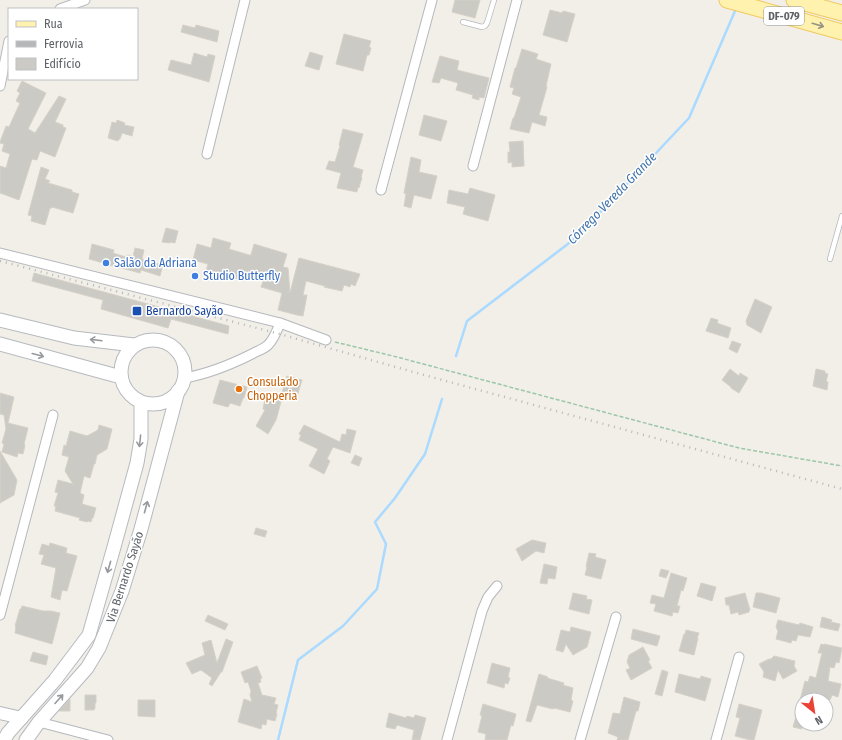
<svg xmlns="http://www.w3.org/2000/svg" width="842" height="740" font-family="'Fira Sans Condensed',sans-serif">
	<rect width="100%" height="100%" fill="#f1efe8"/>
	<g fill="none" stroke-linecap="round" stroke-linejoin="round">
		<g stroke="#aadaff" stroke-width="2.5">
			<path d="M456,356L467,321L577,237L689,118L735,11"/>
			<path d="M278,740L298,660L343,626L377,589L386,544L375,522L395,498L425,454L442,399"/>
		</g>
	</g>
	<g fill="#cccac5" stroke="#d6d1c6">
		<path d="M455,0H480L475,18L452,12Z"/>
		<path d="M550,10L562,13L563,11L575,14L567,42L543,35Z"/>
		<path d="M183,25L195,28L196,25L219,31L217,42L181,32Z"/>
		<path d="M344,34L371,41L369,47L371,48L369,55H367L363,71L336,64Z"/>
		<path d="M522,49L538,54L536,59L551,64L546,86L547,87L539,115L547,117L545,126L532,122L529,133L510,129L513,118H514L521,97L512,94L514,88L510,87L515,68H516Z"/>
		<path d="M310,52L323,56L319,70L305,66Z"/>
		<path d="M194,53L207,57L208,54L215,56L209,82L168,70L171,60L191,65Z"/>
		<path d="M440,56L459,61L457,70L489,78L484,98L479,97V100L472,98L473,95L456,90L458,83L441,78L439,83L432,82Z"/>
		<path d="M22,81L46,93L28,129L35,133L59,96L66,99L55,122L63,125V127L66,128L55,157L40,151L37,160L32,159L19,200L0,193V166L6,168L10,154L2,151L4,144L0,143V142L6,126L9,127L20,103L16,101L20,93L17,91Z"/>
		<path d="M424,115L447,121L441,141L419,135Z"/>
		<path d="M117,120L125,123L124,125L134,127L132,136L122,133L120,139H119L118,141L108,138L112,122L116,123Z"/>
		<path d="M343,129L363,134L353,167L363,170L361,177L362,178L360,184L359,188L358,187L357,192L337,188L341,173L326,169L329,161L335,162L340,146L339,145Z"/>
		<path d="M523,141L524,166L512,167V162L508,163V152H510L509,142Z"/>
		<path d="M411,157L421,160L419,172L437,176L431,199L414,195L411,208L404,206L406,194L404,193Z"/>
		<path d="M41,167L49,170L45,179L50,181L48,183L72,190V192L79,194L73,213L52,207V208H50L45,225L31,221L32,216L28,215Z"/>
		<path d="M470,188L495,195L488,221L463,214L465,207L447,203L449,190L468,194Z"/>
		<path d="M166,228L178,231L175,243L170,242V243L162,242Z"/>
		<path d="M213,238L231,243L229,249L249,255H251L254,244L287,254L283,267L288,268L290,293L299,258L360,274L355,286L351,284L350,287L344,285L342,291L324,287L325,286L306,281L303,295H307L303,316L297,315L278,310L282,293L261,287L264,279L246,274L244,280L230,277L206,271L208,264L193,260L197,244L211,248Z"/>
		<path d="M92,244L114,250L113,253L126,257L127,255L133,256L135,248L144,250L142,259L153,262V263L163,264L160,276L141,270L140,273L114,266L107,265V264L89,259Z"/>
		<path d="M34,273L229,326L228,334L171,319L168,328L101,309L103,300L32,281Z"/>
		<path d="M755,299L772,307L761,333L747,325L746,321Z"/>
		<path d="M711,318L718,320L717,323L731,328L728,338L706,331Z"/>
		<path d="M732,341L741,344L737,353L729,349Z"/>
		<path d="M730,369L739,376L740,373L748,378L739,393L731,388V387L722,380Z"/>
		<path d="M816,369L825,371V373L828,374L826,381L828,382L827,390L813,386Z"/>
		<path d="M287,376L302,380L296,400L281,396Z"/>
		<path d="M220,380L247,387L244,398H243L240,406L230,403L228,407L213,403Z"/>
		<path d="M0,393L14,397L8,423L28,428L24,444L25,445L23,454L18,453L17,457L2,452L4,444L2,443L6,429L4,415L0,414Z"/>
		<path d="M266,394L282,398L276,420L268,434L256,426L265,410L263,409Z"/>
		<path d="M99,425L112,429L107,449L97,455L95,464H94L90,478L84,476L80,493L84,495L82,504L96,508L93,518H92L91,522L88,521L87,522L79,520L80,518L55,511L56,506H54L58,493L55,492L58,480L73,484L65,471L69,457L62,455L64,445L66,446L70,431L87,436L98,430Z"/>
		<path d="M304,425L340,442L342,434L346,435L347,429L356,431L350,453L333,447L327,459L330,461L324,474L309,466L318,449L299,440L301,435L299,434Z"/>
		<path d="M0,451L17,480L14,495L0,503Z"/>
		<path d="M355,455L362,458L359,466L351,463Z"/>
		<path d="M256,528L267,531L265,537L254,534Z"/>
		<path d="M532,540L546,543L544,553L536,551L522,561L516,549Z"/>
		<path d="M50,543L67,548L66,553L77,556L67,591L62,590L60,600L51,597L56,568L41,564L44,555L39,554L42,544L49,546Z"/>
		<path d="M589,553L596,554L595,557L606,560L601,579L585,575L587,567H586L587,562Z"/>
		<path d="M544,564L557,567L555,579L548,578L547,584L540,583Z"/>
		<path d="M661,569L669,571L666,578L659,576Z"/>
		<path d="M671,573L687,578L683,591L681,590L677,606H680L678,613L673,612L672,616L654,611L656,604L650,603L652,595L664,598Z"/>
		<path d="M701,583L716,587L712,601L697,596Z"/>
		<path d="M573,593L587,596L586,599L592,600L589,614L569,609Z"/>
		<path d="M745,593L750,610H749V612L739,615L738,612L731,614L729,605H726L725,598Z"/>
		<path d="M756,593H761L780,598L776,613L753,607Z"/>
		<path d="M22,606L43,611H51L60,613L52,644L15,633L16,626H15L20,609H21Z"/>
		<path d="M208,615L228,624L225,630L205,621Z"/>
		<path d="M822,617L832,620L831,622L840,624L838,631L820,627Z"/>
		<path d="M778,620L799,625L800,623L813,627L810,637L798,635L796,641L792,640L791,643L776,639L778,631L776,627Z"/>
		<path d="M571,627L591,632L587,647L573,655L566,644L563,652L556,650L561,630L570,632Z"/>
		<path d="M633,629L660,636L657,646L631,639Z"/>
		<path d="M686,630L699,633L697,638H698L694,655L679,651L684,634H685Z"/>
		<path d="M226,639L233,642L222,672H221L212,686L209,684L212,678L201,670L192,674L186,663L205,655L202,643L211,640L217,663Z"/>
		<path d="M821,644L824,645V644L842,648L839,663L836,662L834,668L830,667L828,681L841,684L838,697L832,695L830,700H800L805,681L808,682L810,676L816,678L822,653H818Z"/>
		<path d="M643,647L650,660L648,661L652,668L631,680L626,670L630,668L627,662L629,655Z"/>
		<path d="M33,652L48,656L46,665L30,661Z"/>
		<path d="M774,656L795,661L794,666L797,671L783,679L778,670L775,681L763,677L764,672L759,664L769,659H771Z"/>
		<path d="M492,663L510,668L508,677L510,678L508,684L505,683L504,688L487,683Z"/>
		<path d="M257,666L262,678L260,679L261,682L258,683L262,695L276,698L274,704L278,705L276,713L277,714L275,721L267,719L266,725L262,724L261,729L238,722L244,699L252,702L250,695L251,691L248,682L245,683L241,672Z"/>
		<path d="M662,670L668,672L662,696L655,694Z"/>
		<path d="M539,674L548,677L547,678L564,683L563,685L573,688L571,700L573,701L570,712L554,708L553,709L537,705L531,722L526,721Z"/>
		<path d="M679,674L700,679L701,676L711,679L705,701L675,692Z"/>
		<path d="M85,695H96V703H95V708L94,710H85Z"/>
		<path d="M624,697L640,702L638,711H636L628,740H617L618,737L608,733L613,713L620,714Z"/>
		<path d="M70,699V711H59Z"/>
		<path d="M138,700H155V717L138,716Z"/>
		<path d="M800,702H802V729L793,727Z"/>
		<path d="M483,704L516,714L513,726L511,725L507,740H485L486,734L478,732L482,716L480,715Z"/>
		<path d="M739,704L762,710L754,740H750L735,736L740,718L736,717Z"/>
		<path d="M389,713L406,718L407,716L414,718L415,715L426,718L420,740H412L414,730L397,725L395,729L386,727Z"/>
	</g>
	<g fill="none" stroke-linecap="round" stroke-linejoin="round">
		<defs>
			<g id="service">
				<path d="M463,22L482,27L485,26L487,23L494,0"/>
				<path d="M830,259L842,216"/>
			</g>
			<g id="minor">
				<path d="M60,9L85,0"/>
				<path d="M0,86L9,41"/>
				<path d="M207,154L245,0"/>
				<path d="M473,166L517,0"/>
				<path d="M381,190L432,0"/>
				<path d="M0,253L280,323L326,340"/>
				<path d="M184,378C208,374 230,365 252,354C257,351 264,349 268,345C274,339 277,331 280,323"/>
				<path d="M0,615L53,415"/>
				<path d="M39,722L108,740"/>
				<path d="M447,740L482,611L488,597L497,586"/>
				<path d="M580,740L616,617"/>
				<path d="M716,740L739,657"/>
			</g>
			<path id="tertiary" d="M0,713L22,718"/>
			<g id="secondary">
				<path d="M0,320L74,338L134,345"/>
				<circle cx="153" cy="372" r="32"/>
				<path d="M0,344L121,377"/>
				<path d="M4,740L8,733L55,680L89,635L114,547L137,463L141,439V402"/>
				<path d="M26,740L39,722L87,668L99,648L122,591L141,529L178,391"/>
			</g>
			<g id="primary">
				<path d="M727,0L842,32"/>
				<path d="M794,0L842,13"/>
			</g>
		</defs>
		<use href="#service" stroke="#b5b8bc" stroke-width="6"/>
		<use href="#minor" stroke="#b5b8bc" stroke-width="11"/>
		<use href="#tertiary" stroke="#b5b8bc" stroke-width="14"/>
		<use href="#secondary" stroke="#b6babf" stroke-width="15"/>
		<use href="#primary" stroke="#f2c960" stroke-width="17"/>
		<path stroke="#9cc7a9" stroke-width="1.5" stroke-dasharray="4 2" stroke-linecap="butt" d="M335,342L397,357L739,448L842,466"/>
		<use href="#service" stroke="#fff" stroke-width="4.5"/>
		<use href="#minor" stroke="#fff" stroke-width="9"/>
		<use href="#tertiary" stroke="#fff" stroke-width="12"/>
		<use href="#secondary" stroke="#fff" stroke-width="13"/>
		<use href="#primary" stroke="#fff2af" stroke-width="15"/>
		<path stroke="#b6b7b8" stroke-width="2.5" stroke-dasharray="1 5" stroke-linecap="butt" d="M0,261L276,333L424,375L842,489"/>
	</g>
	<defs><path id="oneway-shaft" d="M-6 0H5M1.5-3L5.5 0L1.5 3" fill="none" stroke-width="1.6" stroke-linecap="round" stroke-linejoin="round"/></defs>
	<use stroke="#979581" href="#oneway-shaft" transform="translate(818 25) rotate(16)"/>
	<g stroke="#979a9d">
		<use href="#oneway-shaft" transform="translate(96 340) rotate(-173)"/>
		<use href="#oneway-shaft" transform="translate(38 355) rotate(15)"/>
		<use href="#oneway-shaft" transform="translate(140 441) rotate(96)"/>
		<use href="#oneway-shaft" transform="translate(146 507) rotate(-75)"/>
		<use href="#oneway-shaft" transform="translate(109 567) rotate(106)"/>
		<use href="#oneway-shaft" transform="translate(59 699) rotate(-48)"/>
	</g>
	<g fill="#3f7fe0" stroke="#fff" stroke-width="1.5">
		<circle cx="106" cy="263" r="4"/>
		<circle cx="195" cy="276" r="4"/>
	</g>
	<rect fill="#1a4fb4" stroke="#fff" stroke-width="1.5" x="132" y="306" width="10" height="10" rx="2"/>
	<circle fill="#e8710a" stroke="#fff" stroke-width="1.5" cx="239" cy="389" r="4"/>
	<g text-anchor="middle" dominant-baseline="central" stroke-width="3" stroke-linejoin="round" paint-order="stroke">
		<rect fill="#fff" stroke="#8f9295" stroke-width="1" x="764" y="7" width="40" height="18" rx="3"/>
		<g font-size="11" font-weight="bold" fill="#5f6368">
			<text x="784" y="16">DF-079</text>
		</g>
		<g font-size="12" fill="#366cbe" stroke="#fff" text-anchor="start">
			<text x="114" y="263">Salão da Adriana</text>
			<text x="203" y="276">Studio Butterfly</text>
		</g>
		<g font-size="12" fill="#164399" stroke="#fff" text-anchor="start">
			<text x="146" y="311">Bernardo Sayão</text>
		</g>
		<g font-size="12" fill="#c56008" stroke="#fff" text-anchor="start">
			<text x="247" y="382">Consulado<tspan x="247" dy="14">Chopperia</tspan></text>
		</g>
		<g font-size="12" fill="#5f6368" stroke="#fff">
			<text transform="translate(125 577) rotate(-72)">Via Bernardo Sayão</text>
		</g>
		<g font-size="13" font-style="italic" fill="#4174aa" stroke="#fff">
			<text transform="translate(612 198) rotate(-46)">Córrego Vereda Grande</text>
		</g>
	</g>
	<rect x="8" y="8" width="130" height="72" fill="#ffffff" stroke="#bfc1c3"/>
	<rect x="16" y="21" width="20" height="6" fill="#fff2af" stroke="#bfc1c3"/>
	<text x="44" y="28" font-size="12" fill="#5f6368">Rua</text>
	<rect x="16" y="41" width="20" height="6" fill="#b6b7b8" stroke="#bfc1c3"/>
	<text x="44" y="48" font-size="12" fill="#5f6368">Ferrovia</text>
	<rect x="16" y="58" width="20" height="12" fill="#cccac5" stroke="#bfc1c3"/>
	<text x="44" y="68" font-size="12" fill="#5f6368">Edifício</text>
	<g transform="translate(814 712) rotate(150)"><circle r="19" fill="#ffffff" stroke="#bfc1c3"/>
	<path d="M0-3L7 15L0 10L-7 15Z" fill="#ea4335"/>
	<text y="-6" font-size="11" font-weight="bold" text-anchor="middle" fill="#5f6368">N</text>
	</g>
</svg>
